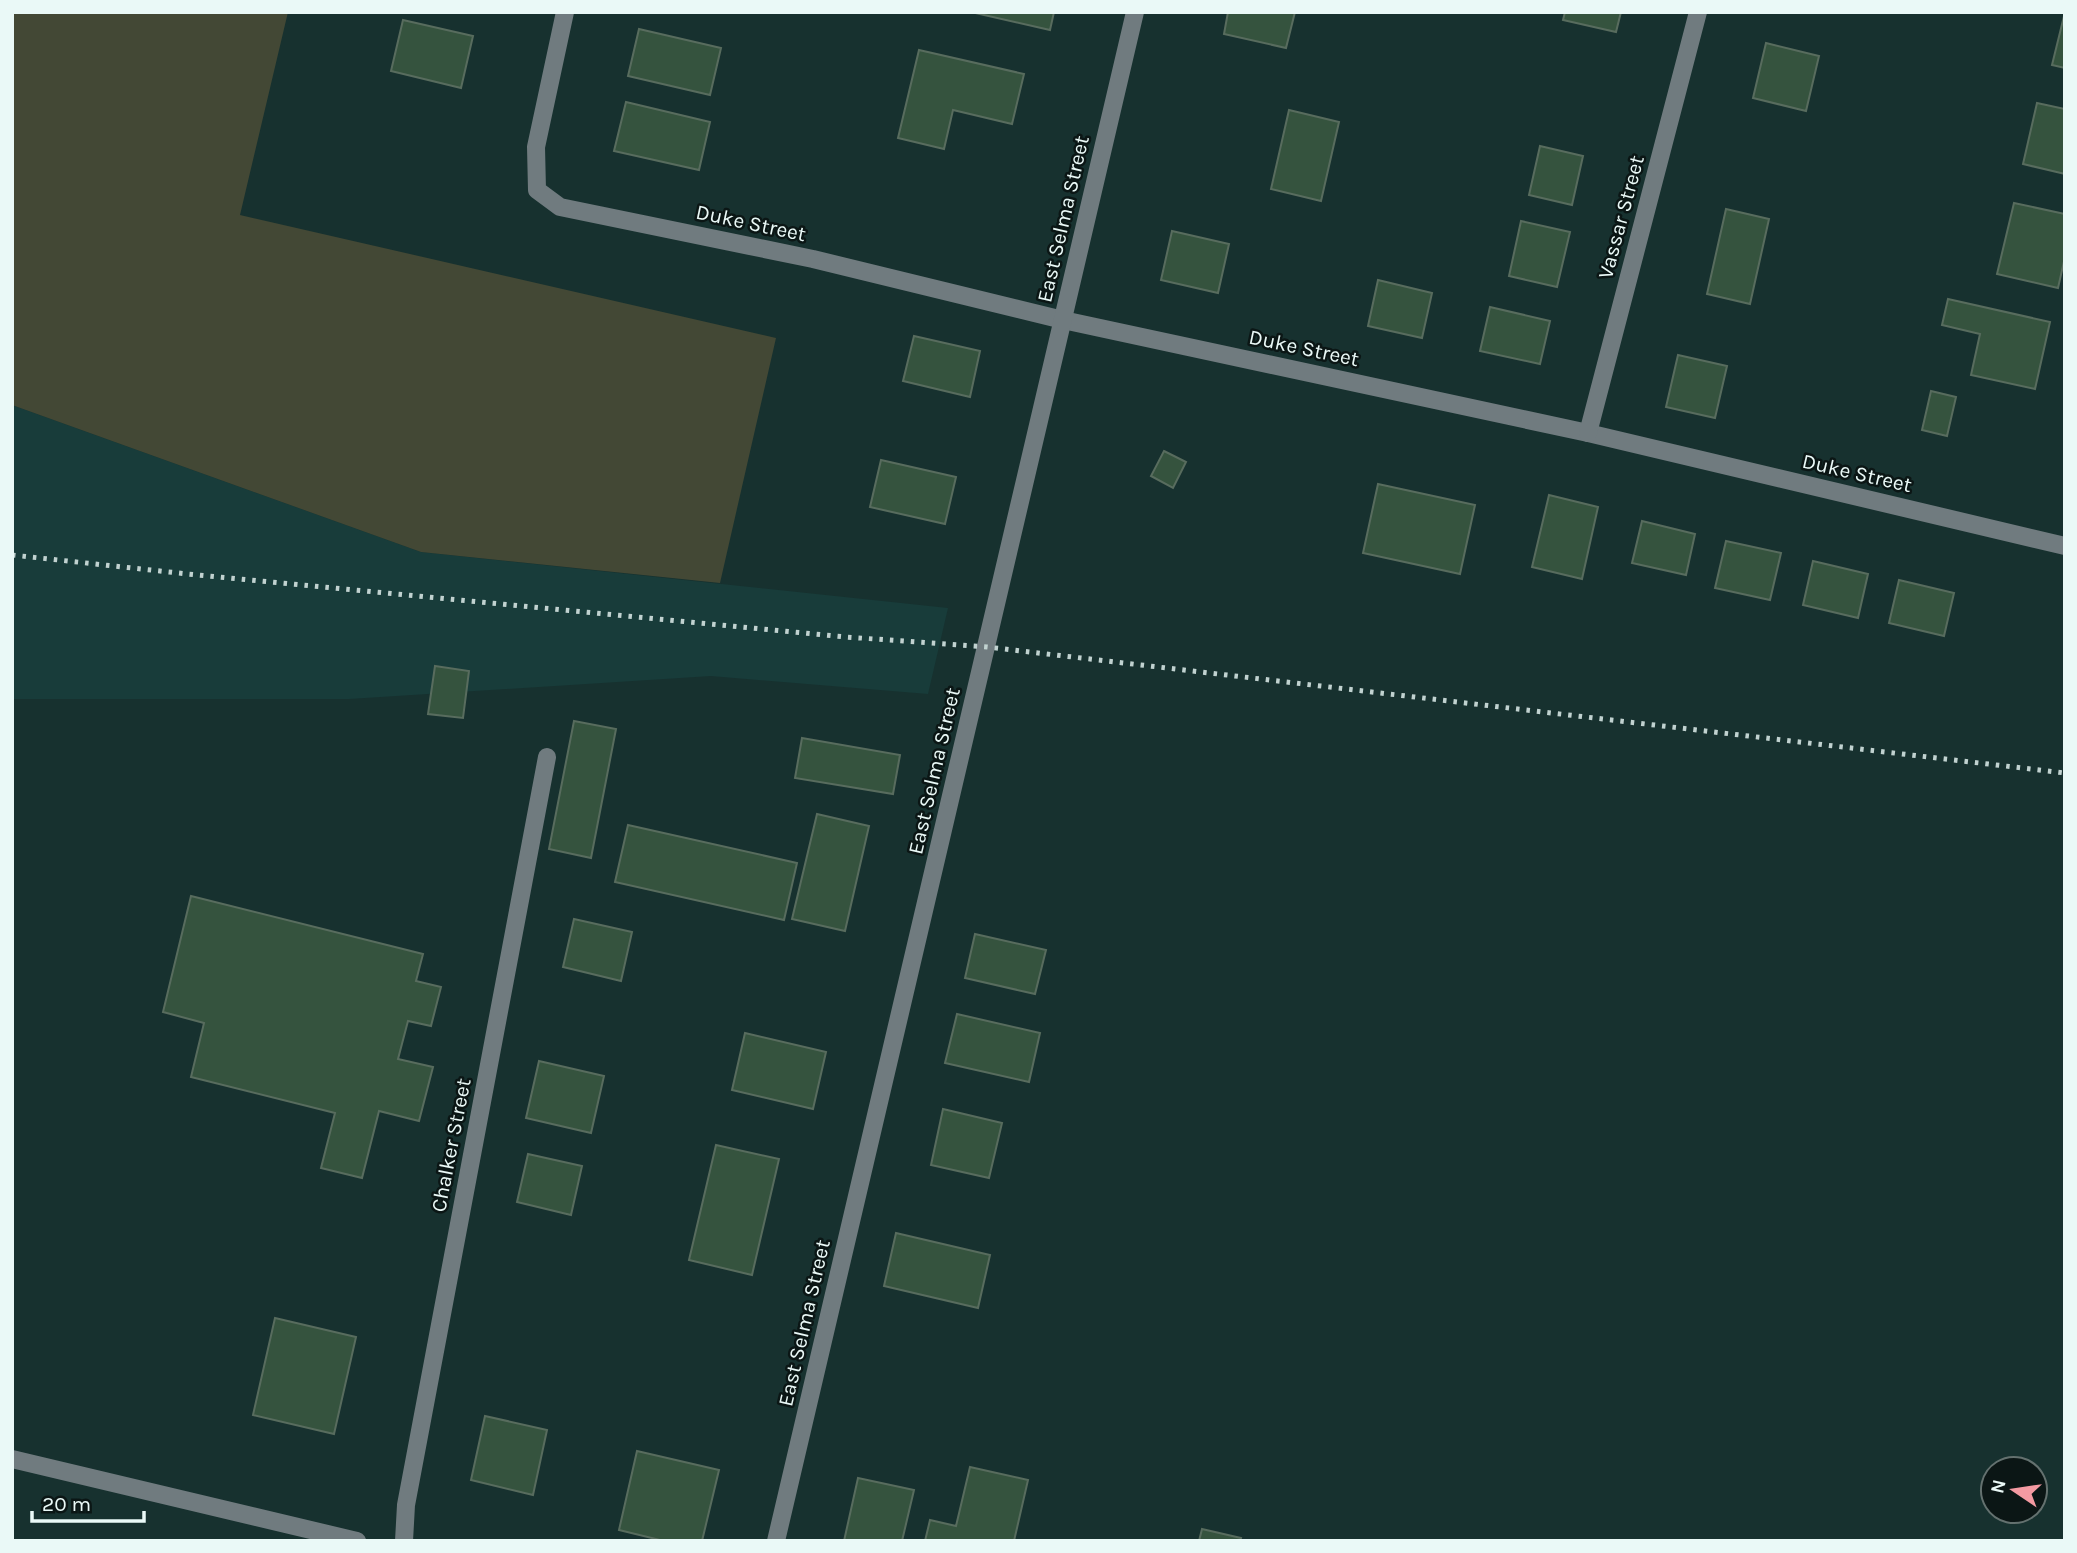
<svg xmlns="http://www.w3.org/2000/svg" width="2077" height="1553" font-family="Karla,sans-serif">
	<rect width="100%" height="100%" fill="#17312f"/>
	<path fill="#183c3a" d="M12,405L421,552L948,608L928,694L711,676L349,699H12Z"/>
	<path fill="#434835" d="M12,12H288L240,215L776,338L720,583L421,552L12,405Z"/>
	<g fill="#35533e" stroke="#586c5e" stroke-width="2">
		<path d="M971,12H1054L1050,30Z"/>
		<path d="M1228,12H1295L1286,48L1224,34Z"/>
		<path d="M1565,12H1621L1616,32L1563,20Z"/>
		<path d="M2065,12V68L2052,65Z"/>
		<path d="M403,20L473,36L461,88L391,71Z"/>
		<path d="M639,29L721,48L710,95L628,76Z"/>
		<path d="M1766,43L1819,56L1806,111L1753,98Z"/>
		<path d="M919,50L1024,74L1012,124L953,110L944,149L898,138Z"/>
		<path d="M626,102L710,122L699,170L614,151Z"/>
		<path d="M2037,103L2065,109V174L2023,164Z"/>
		<path d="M1289,110L1339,122L1321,201L1271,189Z"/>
		<path d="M1540,146L1583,156L1572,205L1529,195Z"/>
		<path d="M2014,203L2065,214V257L2058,288L1997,274Z"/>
		<path d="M1726,209L1769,219L1750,304L1707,294Z"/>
		<path d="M1521,221L1570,232L1557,287L1509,276Z"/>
		<path d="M1172,231L1229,244L1218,293L1161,280Z"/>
		<path d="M1378,280L1432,293L1422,338L1368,326Z"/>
		<path d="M1948,299L2050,322L2035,389L1971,375L1980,334L1942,325Z"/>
		<path d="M1490,307L1550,321L1540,364L1480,351Z"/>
		<path d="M914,336L980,351L970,397L903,381Z"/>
		<path d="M1678,355L1727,366L1715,418L1666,407Z"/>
		<path d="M1931,391L1956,397L1947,436L1922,430Z"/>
		<path d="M1164,451L1186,462L1173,488L1151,476Z"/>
		<path d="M881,460L956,477L945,524L870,507Z"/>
		<path d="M1378,484L1475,505L1460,574L1363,553Z"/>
		<path d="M1549,495L1598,507L1582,579L1532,567Z"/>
		<path d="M1642,521L1695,534L1686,575L1632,563Z"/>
		<path d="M1726,541L1781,553L1770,600L1715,588Z"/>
		<path d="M1813,561L1868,574L1858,618L1803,605Z"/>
		<path d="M1899,580L1954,593L1944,636L1889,623Z"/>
		<path d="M435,666L469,671L463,718L428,714Z"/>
		<path d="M574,721L616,729L591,858L549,849Z"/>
		<path d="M802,738L900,755L893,794L795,778Z"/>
		<path d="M817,814L869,826L845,931L792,919Z"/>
		<path d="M628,825L797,863L784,920L615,882Z"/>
		<path d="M191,896L423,954L416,981L441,987L431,1026L408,1021L398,1059L433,1067L419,1121L379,1111L362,1178L321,1168L335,1113L191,1077L204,1023L163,1012Z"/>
		<path d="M574,919L632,932L621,981L563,967Z"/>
		<path d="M975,934L1046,950L1035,994L965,978Z"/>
		<path d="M957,1014L1040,1033L1029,1082L945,1063Z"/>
		<path d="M745,1033L826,1052L813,1109L732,1090Z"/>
		<path d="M539,1061L604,1076L591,1133L526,1118Z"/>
		<path d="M943,1109L1002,1123L989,1178L931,1165Z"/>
		<path d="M716,1145L779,1159L752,1275L689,1260Z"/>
		<path d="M528,1154L582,1166L571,1215L517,1202Z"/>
		<path d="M896,1233L990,1255L978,1308L884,1286Z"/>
		<path d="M275,1318L356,1337L334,1434L253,1415Z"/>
		<path d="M485,1416L547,1430L533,1495L471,1480Z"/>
		<path d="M637,1451L719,1470L702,1541H664L619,1530Z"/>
		<path d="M970,1467L1028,1480L1014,1541H925L930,1520L956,1526Z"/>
		<path d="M858,1478L914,1490L902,1541H844Z"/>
		<path d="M1202,1529L1241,1538L1240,1541H1199Z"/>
	</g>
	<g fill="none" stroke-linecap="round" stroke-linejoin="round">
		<g stroke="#707b7f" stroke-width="18">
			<path d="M565,12L536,147L537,190L560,207L813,259L1063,320L1588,433L2065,546"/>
			<path d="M1588,433L1698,12"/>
			<path d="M12,1459L357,1541"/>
			<path d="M404,1541L406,1505L547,757"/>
			<path d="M776,1541L1135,12"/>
		</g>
		<path stroke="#c1d2d0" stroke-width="5" stroke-dasharray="3.5 7" stroke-linecap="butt" d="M12,555L188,574L846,637L987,647L2065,773"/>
	</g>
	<g text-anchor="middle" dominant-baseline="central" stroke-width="5" stroke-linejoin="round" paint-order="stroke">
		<g font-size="21" fill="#eaf9f7" stroke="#0b1615">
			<text transform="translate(1621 217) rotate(-75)">Vassar Street</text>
			<text transform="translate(1063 219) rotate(-77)">East Selma Street</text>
			<text transform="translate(751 223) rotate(12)">Duke Street</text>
			<text transform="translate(1304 348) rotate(12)">Duke Street</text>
			<text transform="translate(1857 473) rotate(13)">Duke Street</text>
			<text transform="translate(934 771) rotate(-77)">East Selma Street</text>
			<text transform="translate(451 1145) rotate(-79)">Chalker Street</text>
			<text transform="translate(804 1323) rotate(-77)">East Selma Street</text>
		</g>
	</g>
	<rect width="2077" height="1553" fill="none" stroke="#eaf9f7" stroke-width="28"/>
	<g transform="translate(2014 1490) rotate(283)"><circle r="33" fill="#0b1615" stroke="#64716f" stroke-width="2"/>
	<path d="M0-5L12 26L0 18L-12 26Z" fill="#f49aa2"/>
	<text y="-10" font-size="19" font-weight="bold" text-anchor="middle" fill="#eaf9f7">N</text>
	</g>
	<path d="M32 1511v10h112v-10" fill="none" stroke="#eaf9f7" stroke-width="3.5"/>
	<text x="42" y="1511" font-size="21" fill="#eaf9f7" stroke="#0b1615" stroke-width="5" paint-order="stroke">20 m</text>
</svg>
